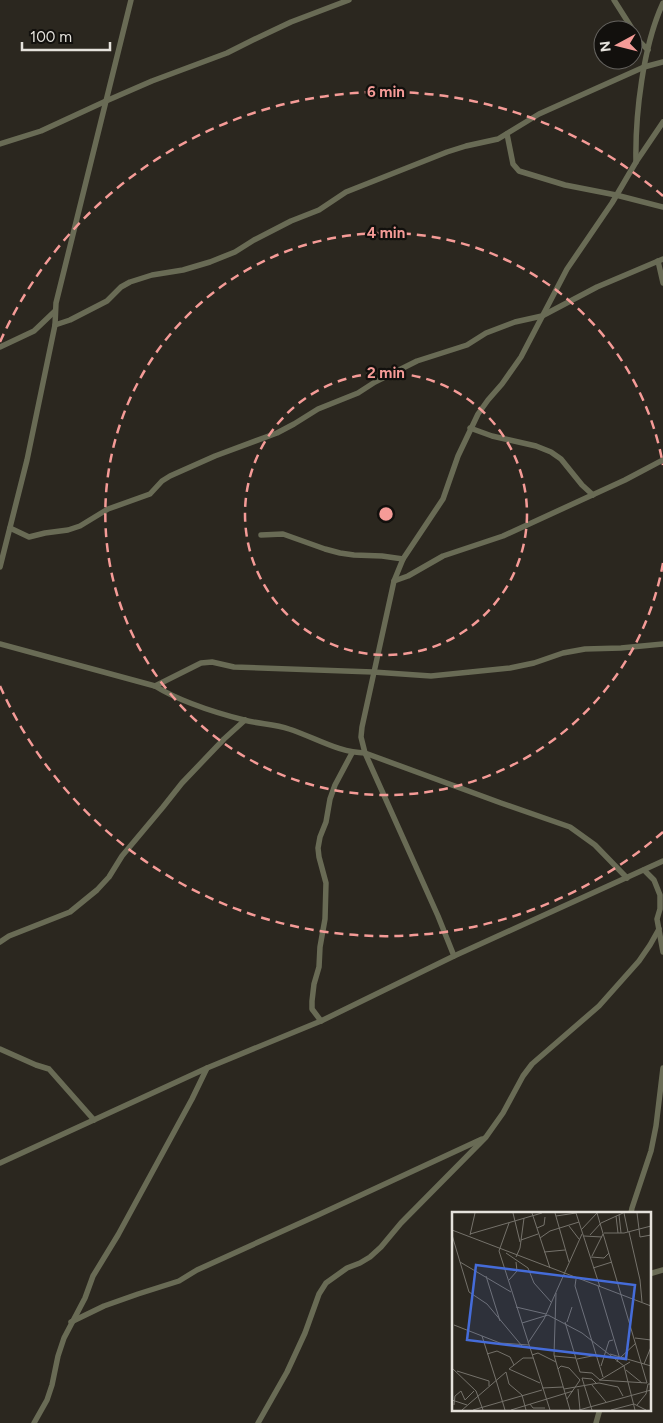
<svg xmlns="http://www.w3.org/2000/svg" width="663" height="1423" font-family="Figtree,sans-serif">
	<rect width="100%" height="100%" fill="#2b271f"/>
	<g fill="none" stroke-linecap="round" stroke-linejoin="round">
		<g stroke="#696b55" stroke-width="5.5">
			<path d="M614,0L633,30"/>
			<path d="M633,31L639,41L648,50"/>
			<path d="M507,134L513,164L519,171L565,185L616,195L663,207"/>
			<path d="M0,144L41,131L106,101L152,81L227,53L255,39L291,22L349,0"/>
			<path d="M636,162C635,115 643,46 663,3"/>
			<path d="M658,261L663,283"/>
			<path d="M55,325L70,320L107,301L121,287L130,282L152,275L183,270L210,262L235,252L254,240L291,221L319,210L346,192L447,152L466,146L498,139L539,114L644,67L663,62"/>
			<path d="M0,347L34,331L55,311"/>
			<path d="M470,428L492,436L536,446L551,452L561,459L582,485L593,495"/>
			<path d="M10,528L29,537L45,533L68,530L80,526L108,509L150,494L162,481L170,476L215,456L277,433L294,424L318,409L358,393L375,382L417,361L467,345L486,333L515,322L542,316L597,287L663,259"/>
			<path d="M261,535L283,534L325,549L340,553L354,555L382,556L403,559"/>
			<path d="M0,567L27,460L55,325L56,303L131,0"/>
			<path d="M394,581L408,576L443,556L503,536L625,480L663,460"/>
			<path d="M0,644L155,686C179,701 217,713 244,720C259,724 275,724 289,729C314,737 339,753 365,753L501,803L570,827L595,845L627,878"/>
			<path d="M155,686L201,663L212,662L234,667L373,672L431,676L510,668L534,663L563,653L585,649L621,648L663,644"/>
			<path d="M644,870L654,880L660,895V909L657,919L663,952"/>
			<path d="M0,942L9,936L70,912L97,890L109,877L122,856L163,807L182,783L224,739L245,720"/>
			<path d="M454,956L438,916L365,753L361,737L362,727L394,581L403,559L443,499L458,456L478,414L488,400L502,384L521,357L567,269L612,203L636,162L663,122"/>
			<path d="M321,1021L312,1009V1001L314,984L319,967L320,947L325,919L326,883L319,857L318,848L320,837L326,822L330,799L335,785L352,753"/>
			<path d="M0,1049L36,1065L49,1069L94,1120"/>
			<path d="M0,1163L207,1068L321,1021L454,956L663,861"/>
			<path d="M631,1213L632,1208L651,1151L656,1126L663,1068"/>
			<path d="M649,1274L663,1270"/>
			<path d="M71,1322L104,1306L138,1294L179,1281L197,1270L318,1215L482,1139"/>
			<path d="M34,1423L47,1400L52,1385L58,1356L64,1338L85,1298L93,1276L118,1235L192,1099L207,1068"/>
			<path d="M258,1423L287,1372L305,1333L319,1294L326,1283L347,1268L360,1263L370,1257L381,1247L401,1223L486,1137L503,1113L523,1076L532,1064L599,1006L639,961L650,945L659,929"/>
			<path d="M596,1423L600,1409"/>
		</g>
	</g>
	<g fill="none" stroke="#f59b97" stroke-width="2.5" stroke-dasharray="9 6">
		<circle cx="386" cy="514" r="141"/>
		<path d="M663 563A281 281 0 1 1 663 465"/>
		<path d="M663 832A422 422 0 0 1 0 686M0 342A422 422 0 0 1 663 196"/>
	</g>
	<g transform="translate(452 1212)">
		<rect width="199" height="199" fill="#2b271f"/>
		<path fill="none" stroke="#75726b" stroke-width="1" d="M61,1L68,30M80,1L98,56M103,1L117,50M124,1L148,75M145,1L195,171L147,168M172,1L176,20M185,1L188,25L199,23M167,3L169,21M104,4L124,1M164,4L166,21M57,11L47,39L98,198M117,14L127,27M85,16L92,13L93,5M0,18L199,94M129,18L145,1M177,20L188,68L190,90M152,21H172L199,14M18,22L90,1M0,23L8,50L59,80M18,23L23,1M138,23L149,11L171,1M132,24L150,25M88,26L98,19L127,10M69,28L86,22M92,40L113,38M54,41L76,56L82,71L99,90M140,44L151,22M64,45L68,36L72,6M139,45L152,46L157,41M8,50L17,80L35,92L70,134M141,56L160,50M34,64L48,109M124,67L123,74L151,165M57,68L65,59L64,50M146,74L167,144L165,150M104,81L102,143L106,157M64,95L94,102M113,110L128,160L140,161L148,168L178,150M115,110L120,95M70,111L96,103L130,121L172,154L183,198M2,113L48,131L77,133M30,124L44,168M183,126L199,128M76,131L92,107L130,22M35,142L45,139L58,145L62,153M158,142L199,154M80,143L86,141L104,150M102,144L124,146M169,145L184,131M125,147L145,143M192,152L199,135M149,154L157,129L161,128M0,156L24,179L31,198M57,157L88,171M57,157L71,146H81M174,158L190,171M5,159L37,169V174M54,160L57,172L70,183L74,198M130,166L140,198M130,166L140,167L145,172M44,168L53,198M140,173L154,190M90,176L111,175M112,177L147,171L166,175L171,184M126,177L128,198M115,187L128,168M0,188L15,193M78,192L81,196H93M2,193L3,184L9,179L13,188L22,179M185,193L194,182L196,172H199M10,198L54,160M21,198L90,178M59,198L121,179M118,198L106,157L109,154L117,156L128,168M127,198L199,178M159,198L182,192L194,198"/>
		<path fill="#456cd9" fill-opacity="0.15" stroke="#456cd9" stroke-width="2.5" d="M24,53L183,73L174,147L15,128Z"/>
		<rect width="199" height="199" fill="none" stroke="#e5e2dc" stroke-width="2.5"/>
	</g>
	<circle cx="386" cy="514" r="8" fill="#f59b97" stroke="#12100d" stroke-width="2.5"/>
	<g font-size="15" text-anchor="middle" font-weight="bold" fill="#f59b97" stroke="#12100d" stroke-width="4.5" stroke-linejoin="round" paint-order="stroke">
		<text x="386" y="97">6 min</text>
		<text x="386" y="238">4 min</text>
		<text x="386" y="378">2 min</text>
	</g>
	<g transform="translate(618 45) rotate(263)"><circle r="24" fill="#12100d" stroke="#666460"/>
	<path d="M0-4L9 19L0 12L-9 19Z" fill="#f59b97"/>
	<text y="-8" font-size="14" font-weight="bold" text-anchor="middle" fill="#e5e2dc">N</text>
	</g>
	<path d="M22 42v8h88v-8" fill="none" stroke="#e5e2dc" stroke-width="2.5"/>
	<text x="30" y="42" font-size="15" fill="#e5e2dc" stroke="#12100d" stroke-width="4" paint-order="stroke">100 m</text>
</svg>
